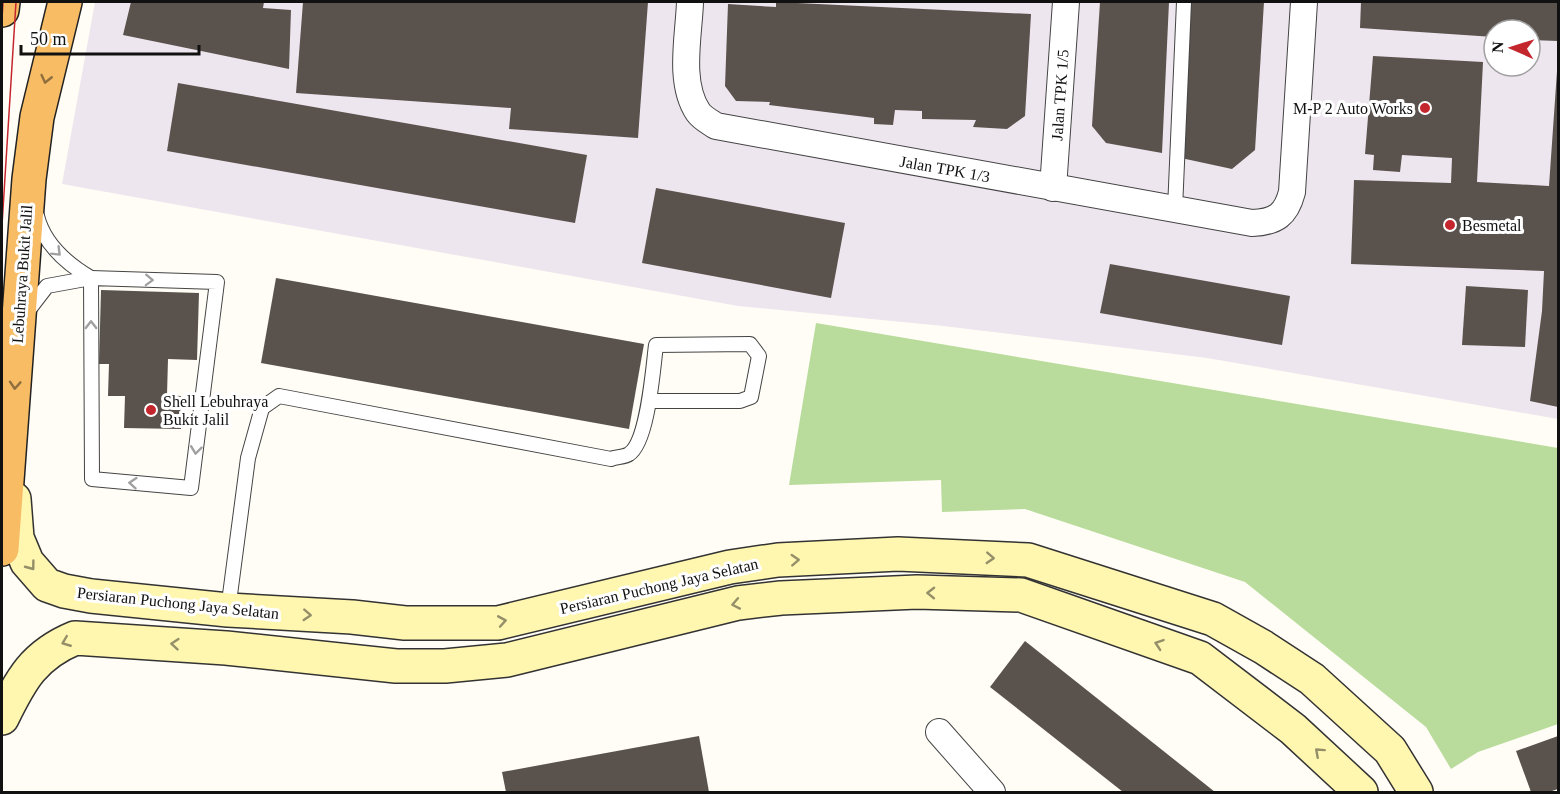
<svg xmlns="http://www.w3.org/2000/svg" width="1560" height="794" font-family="'Times New Roman',serif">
	<rect width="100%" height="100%" fill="#fffdf5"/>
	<path fill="#eee6ef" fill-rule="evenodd" d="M95,2H1558V419L1207,358L943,326L738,306L62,184ZM1494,30H1530V66H1494Z"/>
	<path fill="#b9dc9c" d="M816,323L1558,448V724L1478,752L1451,769L1426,727L1245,582L1025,509L942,512L941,480L789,485Z"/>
	<g fill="#5a524d">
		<path d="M131,2H264L263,8L291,10L289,69L123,35Z"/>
		<path d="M303,2H648L638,138L509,129L511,108L296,93Z"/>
		<path d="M776,2L1031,14L1025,116L1007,129L973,127L976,120L922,119V111L895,110L893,125L874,124V118L769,105L770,102L736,101L725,86L728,4L776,7Z"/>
		<path d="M1100,2H1169L1162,153L1106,143L1092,126Z"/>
		<path d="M1190,2H1264L1255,150L1232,169L1181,158Z"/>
		<path d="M1361,2H1558V41L1530,40V30H1494V37L1360,28Z"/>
		<path d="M1373,56L1483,62L1477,182L1549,186L1558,57V407L1530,401L1542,311L1544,271L1351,264L1354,180L1451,183L1452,158L1402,155L1400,172L1373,170L1374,155L1365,154Z"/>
		<path d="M178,83L587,155L575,223L167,151Z"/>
		<path d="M656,188L845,223L831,298L642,263Z"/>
		<path d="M1110,264L1290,296L1282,345L1100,313Z"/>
		<path d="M276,278L644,344L629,429L261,363Z"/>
		<path d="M1466,286L1528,290L1525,347L1462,345Z"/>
		<path d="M101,290L199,293L197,360L168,359L167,395L181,396V429L124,428L125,396H108L109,364H99Z"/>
		<path d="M1025,641L1215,792H1123L990,687Z"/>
		<path d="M699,736L709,792H506L502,772Z"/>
		<path d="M1558,736V789L1549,792H1531L1516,751Z"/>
	</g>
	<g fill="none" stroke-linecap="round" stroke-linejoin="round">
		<defs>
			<g id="service">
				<path d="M1175,209L1184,2"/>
				<path d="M37,216C44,244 67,264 91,278"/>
				<path d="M27,312L47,286L91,278L217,282L191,488L92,479L91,278"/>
				<path d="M228,610L248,458L262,408L279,396L611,459C616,457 625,457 629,454C648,442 653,368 656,345L750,344L759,356L751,397L740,401H649"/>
			</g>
			<g id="minor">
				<path d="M690,2C689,35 678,82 698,112C702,118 710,122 716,126L1252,223C1276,222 1286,215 1292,192L1304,2"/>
				<path d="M1053,188L1066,2"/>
				<path d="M939,732L992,792"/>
			</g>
			<g id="secondary">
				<path d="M14,499L17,538L27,562L47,585L64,591L91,596L228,610L352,617L405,623H498L730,567L778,560L898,554L1028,560L1213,619L1263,647L1312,679L1390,750L1416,792"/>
				<path d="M2,718C21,679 34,655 75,638L226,648L396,666H445L507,660L738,603L781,598L917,592L1021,595L1200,658L1293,729L1361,792"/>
			</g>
			<g id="trunk">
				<path d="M2,10L3,2"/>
				<path d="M2,549L29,179L37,117L65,2"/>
			</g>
		</defs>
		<use href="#service" stroke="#444" stroke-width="16"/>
		<use href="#minor" stroke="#444" stroke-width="28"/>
		<use href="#secondary" stroke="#333" stroke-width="36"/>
		<use href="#trunk" stroke="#222" stroke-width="36"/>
		<use href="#service" stroke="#fff" stroke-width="14"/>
		<use href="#minor" stroke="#fff" stroke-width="26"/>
		<use href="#secondary" stroke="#fff6b0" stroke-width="33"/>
		<use href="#trunk" stroke="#f7bc64" stroke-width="33"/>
		<g stroke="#c4262e" stroke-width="1.5">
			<path d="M2,19L3,2"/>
			<path d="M2,225L16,2"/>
		</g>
	</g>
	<defs><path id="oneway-chevron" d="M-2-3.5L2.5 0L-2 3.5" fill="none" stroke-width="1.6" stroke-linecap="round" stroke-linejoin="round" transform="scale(1.5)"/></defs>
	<g stroke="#906f3f">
		<use href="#oneway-chevron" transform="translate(46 79) rotate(103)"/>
		<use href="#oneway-chevron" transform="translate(15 385) rotate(94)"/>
	</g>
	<g stroke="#a0a0a0">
		<use href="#oneway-chevron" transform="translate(57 252) rotate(45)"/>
		<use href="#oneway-chevron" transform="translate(149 280) rotate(2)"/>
		<use href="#oneway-chevron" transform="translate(91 325) rotate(-90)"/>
		<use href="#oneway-chevron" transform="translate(196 450) rotate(97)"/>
		<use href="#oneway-chevron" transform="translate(133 483) rotate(-175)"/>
	</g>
	<g stroke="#948f68">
		<use href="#oneway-chevron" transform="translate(990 558) rotate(3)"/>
		<use href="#oneway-chevron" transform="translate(795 560) rotate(-3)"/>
		<use href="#oneway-chevron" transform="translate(31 566) rotate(53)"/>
		<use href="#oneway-chevron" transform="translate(931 593) rotate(-179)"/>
		<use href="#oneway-chevron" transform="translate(736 604) rotate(169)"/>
		<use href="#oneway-chevron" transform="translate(307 615) rotate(3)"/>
		<use href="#oneway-chevron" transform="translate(502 621) rotate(-10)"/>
		<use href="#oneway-chevron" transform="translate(66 642) rotate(158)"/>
		<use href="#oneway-chevron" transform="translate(175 644) rotate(-175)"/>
		<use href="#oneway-chevron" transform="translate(1159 644) rotate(-161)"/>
		<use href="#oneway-chevron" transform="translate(1319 752) rotate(-138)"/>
	</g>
	<g fill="#c4262e" stroke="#fff" stroke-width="2">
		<circle cx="1425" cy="108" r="6"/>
		<circle cx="1450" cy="225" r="6"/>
		<circle cx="151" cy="410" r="6"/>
	</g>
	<g text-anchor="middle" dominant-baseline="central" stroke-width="6" stroke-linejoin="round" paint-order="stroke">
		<g font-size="16" fill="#111" stroke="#fff">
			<text transform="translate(1060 95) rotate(-86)">Jalan TPK 1/5</text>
			<text transform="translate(945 169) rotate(10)">Jalan TPK 1/3</text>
			<text transform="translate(22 274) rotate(-86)">Lebuhraya Bukit Jalil</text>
			<text transform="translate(659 586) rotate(-13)">Persiaran Puchong Jaya Selatan</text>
			<text transform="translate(178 603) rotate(6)">Persiaran Puchong Jaya Selatan</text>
		</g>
		<g font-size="16" fill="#111" stroke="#fff" text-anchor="start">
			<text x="1413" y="108" text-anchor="end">M-P 2 Auto Works</text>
			<text x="1462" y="225">Besmetal</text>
			<text x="163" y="401">Shell Lebuhraya<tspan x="163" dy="18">Bukit Jalil</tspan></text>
		</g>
	</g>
	<rect width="1560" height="794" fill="none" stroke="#111111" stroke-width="6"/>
	<g transform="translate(1512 48) rotate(273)"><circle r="28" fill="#ffffff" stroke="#a0a0a0" stroke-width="1.5"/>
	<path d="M0-4.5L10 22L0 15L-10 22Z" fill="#c4262e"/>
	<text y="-9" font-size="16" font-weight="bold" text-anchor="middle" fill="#111111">N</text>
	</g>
	<path d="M21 45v9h178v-9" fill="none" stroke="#111111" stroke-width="3"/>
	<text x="30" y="45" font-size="18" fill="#111111" stroke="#ffffff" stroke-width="4.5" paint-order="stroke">50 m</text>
</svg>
